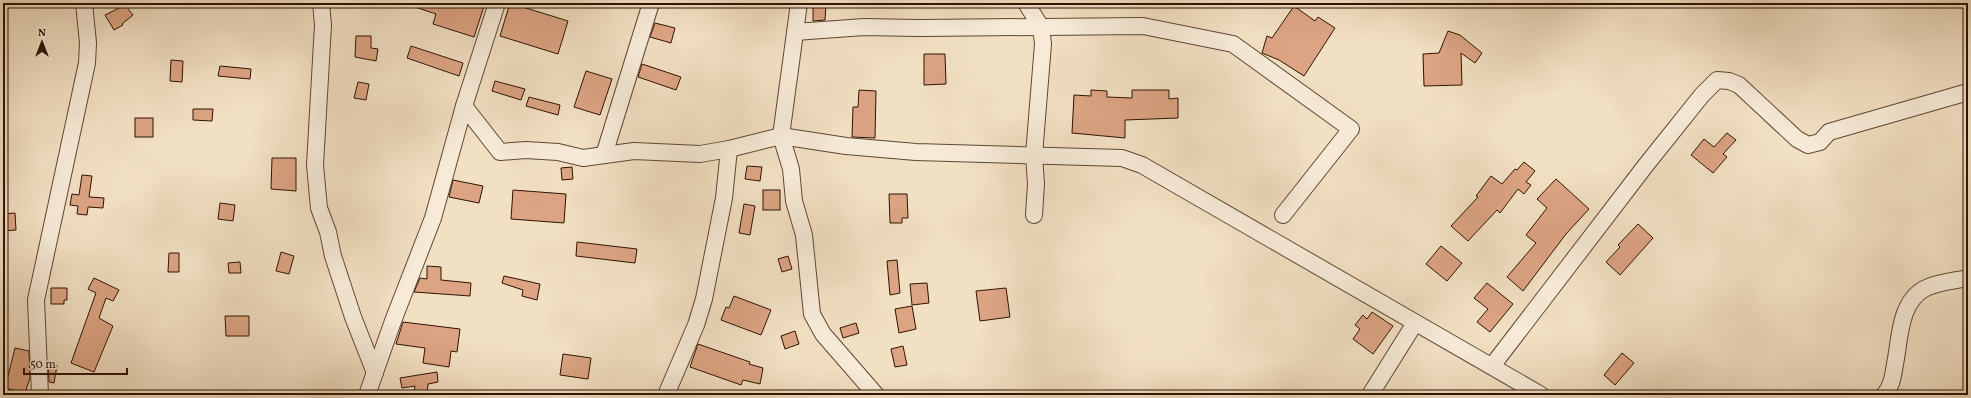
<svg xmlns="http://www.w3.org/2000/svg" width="1971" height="398" font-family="Vollkorn,serif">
	<rect width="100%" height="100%" fill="#f2e0c3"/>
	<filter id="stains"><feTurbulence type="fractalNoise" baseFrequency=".005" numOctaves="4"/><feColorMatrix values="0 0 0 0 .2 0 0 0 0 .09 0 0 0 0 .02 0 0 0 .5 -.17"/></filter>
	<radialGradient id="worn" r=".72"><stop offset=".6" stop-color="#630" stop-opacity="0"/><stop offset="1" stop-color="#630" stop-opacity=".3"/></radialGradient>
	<g fill="#dca483" stroke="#2f1204">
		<path d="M409,3H485L474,37L433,24L436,14L409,5Z"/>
		<path d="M510,3L568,21L558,54L500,36Z"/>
		<path d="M813,3H826L825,20L813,21Z"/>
		<path d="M125,5L133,15L122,24L123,25L114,30L105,15Z"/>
		<path d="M1294,6L1315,21L1318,17L1335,28L1304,76L1279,60L1262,53L1267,36L1272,38Z"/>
		<path d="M655,23L675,28L671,43L650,37Z"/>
		<path d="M1448,31L1460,35L1482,53L1475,63L1461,53L1462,85L1424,86L1423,54L1439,53Z"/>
		<path d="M356,36H371V48L378,49L376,61L355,57Z"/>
		<path d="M411,46L463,63L459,76L407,58Z"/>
		<path d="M924,54H945L946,84L924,85Z"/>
		<path d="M171,60L183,61L182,82L170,81Z"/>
		<path d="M642,64L681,77L676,90L638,77Z"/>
		<path d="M220,66L251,69L250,79L218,76Z"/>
		<path d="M586,71L612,79L600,115L574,107Z"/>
		<path d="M495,81L525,89L521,100L492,91Z"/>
		<path d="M358,82L369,84L366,100L354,98Z"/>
		<path d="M859,90L876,91L875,138L852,137L853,107H858Z"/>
		<path d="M1091,90L1107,91V97L1132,98V90H1169V99L1178,98V118L1125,120V138L1072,133L1074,95L1091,96Z"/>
		<path d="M529,97L560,105L558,115L526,106Z"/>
		<path d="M193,109H213L212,121L193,120Z"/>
		<rect x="135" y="118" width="18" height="19"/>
		<path d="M1727,133L1736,140L1723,154L1727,157L1713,173L1691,155L1704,139L1714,147Z"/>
		<path d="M272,158H296V191L271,189Z"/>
		<path d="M1524,162L1535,171L1526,182L1531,185L1524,194L1518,189L1500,213L1497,210L1468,241L1451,226L1478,197L1476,196L1491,176L1502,184L1515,169L1517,170Z"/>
		<path d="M747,166L762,167L760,181L745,179Z"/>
		<path d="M572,167L573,179L562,180L561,168Z"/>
		<path d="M82,175L92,176L89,197L104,198L103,208L88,207L87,215L77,214L78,206L70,205L72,194L79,195Z"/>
		<path d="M1556,179L1589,209L1566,234L1523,291L1507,277L1536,243L1526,235L1547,208L1537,199Z"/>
		<path d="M453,180L483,186L479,203L449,197Z"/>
		<path d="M513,190L566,194L564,223L511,219Z"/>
		<rect x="763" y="190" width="17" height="20"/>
		<path d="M889,194H907L908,218H902V223H890Z"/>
		<path d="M220,203L235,205L233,221L218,219Z"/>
		<path d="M744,204L755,206L750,235L739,233Z"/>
		<path d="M15,213L16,230L3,231V214Z"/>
		<path d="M1638,224L1653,238L1620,275L1606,262L1620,247L1618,245Z"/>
		<path d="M577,242L637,249L635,263L576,256Z"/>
		<path d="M1441,246L1462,263L1447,281L1426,264Z"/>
		<path d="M281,252L294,256L289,274L276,271Z"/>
		<path d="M169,253H179V272H168Z"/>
		<path d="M788,256L792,269L782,272L778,259Z"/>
		<path d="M897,260L900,293L890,295L887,261Z"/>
		<path d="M240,262L241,273H229L228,263Z"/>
		<path d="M427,266L441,267V280L471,283L470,296L414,292L420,278L427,279Z"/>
		<path d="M504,276L540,284L537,300L522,296L523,290L502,283Z"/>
		<path d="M94,278L119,290L113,301L106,298L99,318L113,326L94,372L71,363L96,293L88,289Z"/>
		<path d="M927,283L929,303L912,305L910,284Z"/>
		<path d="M1487,283L1513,304L1490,332L1477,322L1488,309L1474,298Z"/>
		<path d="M51,288H67V300H64V304H51Z"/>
		<path d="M1006,288L1010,317L980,321L976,291Z"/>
		<path d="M734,296L771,310L761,335L721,320L726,307L729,308Z"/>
		<path d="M912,306L916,329L899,333L895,309Z"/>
		<path d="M1372,312L1393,326L1373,354L1353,339L1360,329L1355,325L1363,315L1367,319Z"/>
		<path d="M225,316H249V336H226Z"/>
		<path d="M403,322L460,329L457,352L451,351L449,367L423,363L425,348L396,344Z"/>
		<path d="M856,323L859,333L843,338L840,328Z"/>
		<path d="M795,331L799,344L785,349L781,336Z"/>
		<path d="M698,344L750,362L749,364L763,368L760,384L743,380L741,385L690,367Z"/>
		<path d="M903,346L907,365L895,367L891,349Z"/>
		<path d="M15,348L29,351L30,378L25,393L5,388Z"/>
		<path d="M1622,353L1634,363L1615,385L1604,375Z"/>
		<path d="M563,354L591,358L588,379L560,375Z"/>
		<path d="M48,364L57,366L54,383L49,382Z"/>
		<path d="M437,372L438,382L428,384L427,394L414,392L415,386L402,388L400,378Z"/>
	</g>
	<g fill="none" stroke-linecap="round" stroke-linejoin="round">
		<defs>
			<g id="street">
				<path d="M321,3L323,25L315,165L319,208L328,232L333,256L353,317L375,373"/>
				<path d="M799,3L781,136L791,169L794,201L804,235L812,314L823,334L876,395"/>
				<path d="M1026,3L1041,27L1043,44L1034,155L1036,184L1034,215"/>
				<path d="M795,32L864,27L919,28L1143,26L1233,44L1351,129L1283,215"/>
				<path d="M464,106L500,152L526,150L558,152L583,158L634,151L700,154L729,149L781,136L846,146L916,152L1122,158L1142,165L1541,395"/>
				<path d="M604,155L651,3"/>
				<path d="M1492,366L1646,165L1702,95L1717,80L1729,81L1739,85L1797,139L1808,145L1820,142L1829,132L1968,92"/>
				<path d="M40,395L36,300L87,63L88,43L84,3"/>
				<path d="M367,395L393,321L433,218L464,106L497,3"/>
				<path d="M666,395L696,325L704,299L724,198L729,149"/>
				<path d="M1370,395L1415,323"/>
				<path d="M1884,395C1892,386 1893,376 1895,364C1900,340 1899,303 1924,289C1937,282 1954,281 1968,278"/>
			</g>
		</defs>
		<use href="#street" stroke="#604634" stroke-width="18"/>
		<use href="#street" stroke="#f7ebd8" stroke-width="16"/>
	</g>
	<rect width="1971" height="398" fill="none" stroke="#f2e0c3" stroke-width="16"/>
	<rect x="4" y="4" width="1963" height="390" fill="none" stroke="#2f1204" stroke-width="2"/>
	<rect x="8" y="8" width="1955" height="382" fill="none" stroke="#2f1204"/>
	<g transform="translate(42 42)" stroke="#f7ebd8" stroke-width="3" paint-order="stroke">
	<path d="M0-3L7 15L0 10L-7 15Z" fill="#2f1204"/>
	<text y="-6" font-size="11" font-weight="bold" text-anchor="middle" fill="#2f1204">N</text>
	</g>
	<path d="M24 368v6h103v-6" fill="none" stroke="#2f1204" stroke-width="2"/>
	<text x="30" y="368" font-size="12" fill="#2f1204" stroke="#f7ebd8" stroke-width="3" paint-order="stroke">50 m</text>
	<rect width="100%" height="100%" filter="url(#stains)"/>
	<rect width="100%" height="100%" fill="url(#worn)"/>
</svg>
